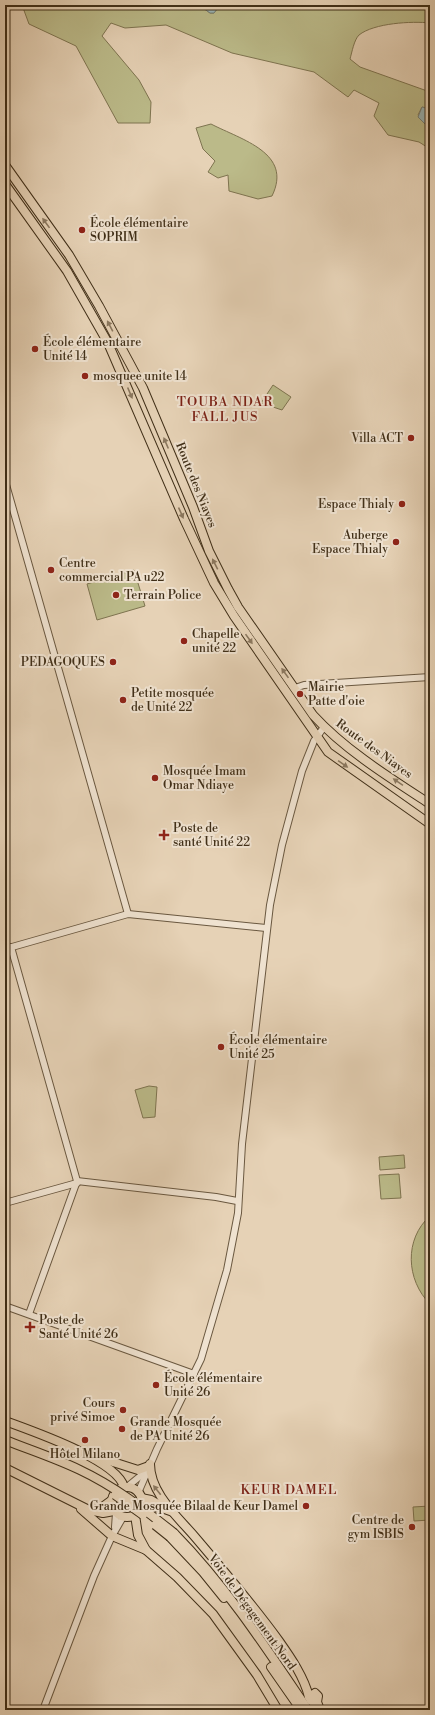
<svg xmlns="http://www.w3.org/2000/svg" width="435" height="1715" font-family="'Libre Bodoni',serif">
	<rect width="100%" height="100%" fill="#e6d2b6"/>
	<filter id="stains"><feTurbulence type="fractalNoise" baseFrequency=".005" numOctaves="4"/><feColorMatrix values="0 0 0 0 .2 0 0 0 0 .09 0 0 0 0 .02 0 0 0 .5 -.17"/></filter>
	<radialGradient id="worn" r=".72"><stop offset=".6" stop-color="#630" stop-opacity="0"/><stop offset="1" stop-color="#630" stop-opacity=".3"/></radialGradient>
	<g fill="#bbba89" stroke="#7e7450">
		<path d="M22,5H199L210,13H214L220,5H430V23C412,21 374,23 359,35C354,40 352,52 350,59L360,67L430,92V109L422,107L418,115L430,129V149L419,142L388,135L374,116L379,103L354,90L348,97L314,72L232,53L166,25L125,28L111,23L102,36L139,80L151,102L150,123H118L76,46L29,24Z"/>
		<path d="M211,124C242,140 293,153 272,196L258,199L229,191L228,175L218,178L208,172L215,161L203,149L196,128Z"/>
		<path d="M273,385L291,397L282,410L261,403Z"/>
		<path d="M134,570L145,606L97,620L87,584Z"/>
		<path d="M149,1086L157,1087L155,1117L143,1118L135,1090Z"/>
		<path d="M404,1155L405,1168L380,1170L379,1157Z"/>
		<path d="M399,1174L401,1198L381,1199L379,1175Z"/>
		<path d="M430,1216V1304C406,1280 404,1239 430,1216Z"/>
		<path d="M430,1506V1520L414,1521L413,1507Z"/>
	</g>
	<g fill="#99b5b7" stroke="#757f77">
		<path d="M199,5H220L214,13H210Z"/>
		<path d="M422,107L430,109V129L418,117Z"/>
	</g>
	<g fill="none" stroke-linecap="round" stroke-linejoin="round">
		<defs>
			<g id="tertiary">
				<path d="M5,481L128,914"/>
				<path d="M295,688L304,685L430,677"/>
				<path d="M11,947L77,1181L29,1314"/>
				<path d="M5,949L128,914L266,928"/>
				<path d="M77,1181L216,1197L237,1201"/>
				<path d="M5,1203L77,1183"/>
				<path d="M5,1306L194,1374"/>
				<path d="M127,1487L144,1473"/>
				<path d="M138,1493L157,1449L201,1359L227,1270L238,1213L242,1144L270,905L282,845L302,771L314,741L324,727"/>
				<path d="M115,1527L116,1513"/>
				<path d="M43,1710L94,1576L112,1536L123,1517"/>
			</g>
			<g id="primary">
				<path d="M5,165L69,255L99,306L143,388L193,507L209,551L228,589L238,607L313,715C345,750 390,778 430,804"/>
				<path d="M5,184L67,271L108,343L184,519L214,583L234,616L328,752L430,824"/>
				<path d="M5,1421C32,1431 117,1460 124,1487"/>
				<path d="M91,1455L138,1470L149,1466"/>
				<path d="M150,1464C150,1493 177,1516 195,1537C224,1571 253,1605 279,1641C291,1658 304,1677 309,1697"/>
				<path d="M5,1468L89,1510L103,1513L114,1511"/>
				<circle cx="127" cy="1502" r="15"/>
				<path d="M141,1498L151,1500L161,1506"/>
				<path d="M141,1508L159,1507L173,1512"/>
				<path d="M81,1509L112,1536L146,1550"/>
				<path d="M92,1510L101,1508L112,1500"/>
				<path d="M135,1515L138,1535L146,1550L177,1577L213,1614L257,1675L278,1710"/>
				<path d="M317,1702L311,1701L309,1697L315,1693L318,1696L317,1702L320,1710"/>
			</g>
			<g id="trunk">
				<path d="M174,1533C226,1586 267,1649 308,1710"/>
				<path d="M170,1537L203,1572L224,1598"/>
				<path d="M271,1667L301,1710"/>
			</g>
		</defs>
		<use href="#tertiary" stroke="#6a5840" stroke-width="8"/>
		<use href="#primary" stroke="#402f18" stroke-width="10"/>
		<use href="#trunk" stroke="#402f18" stroke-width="10"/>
		<use href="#tertiary" stroke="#efe2d0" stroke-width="6"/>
		<use href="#primary" stroke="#e6d2b6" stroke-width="8"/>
		<use href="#trunk" stroke="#e6d2b6" stroke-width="8"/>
		<defs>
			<g id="trunk-bridge">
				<path d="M5,1440C30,1450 55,1458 80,1470C114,1486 144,1509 174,1533"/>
				<path d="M115,1495L143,1515"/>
				<path d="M155,1525L170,1537"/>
			</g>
		</defs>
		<use href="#trunk-bridge" stroke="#402f18" stroke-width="10" stroke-linecap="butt"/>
		<use href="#trunk-bridge" stroke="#e6d2b6" stroke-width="8"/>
	</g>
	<defs><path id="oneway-solid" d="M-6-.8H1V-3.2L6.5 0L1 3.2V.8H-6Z"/></defs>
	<g fill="#8b785f">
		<use href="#oneway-solid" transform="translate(46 223) rotate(-126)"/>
		<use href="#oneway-solid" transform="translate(110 326) rotate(-118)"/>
		<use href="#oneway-solid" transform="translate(130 393) rotate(67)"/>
		<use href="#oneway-solid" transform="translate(166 443) rotate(-113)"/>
		<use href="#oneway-solid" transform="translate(181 513) rotate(66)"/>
		<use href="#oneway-solid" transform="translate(215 564) rotate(-117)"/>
		<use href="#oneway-solid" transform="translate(249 639) rotate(55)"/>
		<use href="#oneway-solid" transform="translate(285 673) rotate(-125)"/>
		<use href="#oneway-solid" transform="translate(343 764) rotate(35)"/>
		<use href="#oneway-solid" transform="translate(398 782) rotate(-146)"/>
		<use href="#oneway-solid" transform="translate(157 1490) rotate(-128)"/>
	</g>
	<g fill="#8f2418" stroke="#efe2d0" stroke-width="1.5">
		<circle cx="82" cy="230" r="4"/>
		<circle cx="35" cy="349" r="4"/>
		<circle cx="85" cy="376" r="4"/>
		<circle cx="411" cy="438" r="4"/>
		<circle cx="402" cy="504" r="4"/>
		<circle cx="396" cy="542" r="4"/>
		<circle cx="51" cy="570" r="4"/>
		<circle cx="116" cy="595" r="4"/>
		<circle cx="184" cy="641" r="4"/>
		<circle cx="113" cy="662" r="4"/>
		<circle cx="300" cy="694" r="4"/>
		<circle cx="123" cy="700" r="4"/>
		<circle cx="155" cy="778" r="4"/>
		<path d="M162 829h4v4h4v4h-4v4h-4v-4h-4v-4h4z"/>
		<circle cx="221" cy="1047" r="4"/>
		<path d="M28 1321h4v4h4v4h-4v4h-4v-4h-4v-4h4z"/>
		<circle cx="156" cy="1385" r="4"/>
		<circle cx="123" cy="1410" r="4"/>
		<circle cx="122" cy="1429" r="4"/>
		<circle cx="85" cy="1440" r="4"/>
		<circle cx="306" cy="1506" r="4"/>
		<circle cx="412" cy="1527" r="4"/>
	</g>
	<g text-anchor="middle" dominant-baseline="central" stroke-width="4" stroke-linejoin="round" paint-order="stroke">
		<g font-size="12" fill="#402f18" stroke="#efe2d0" text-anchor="start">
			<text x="90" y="223">École élémentaire<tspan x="90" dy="14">SOPRIM</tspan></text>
			<text x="43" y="342">École élémentaire<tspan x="43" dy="14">Unité 14</tspan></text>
			<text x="93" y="376">mosquee unite 14</text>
			<text x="403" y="438" text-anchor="end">Villa ACT</text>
			<text x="394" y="504" text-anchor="end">Espace Thialy</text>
			<text x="388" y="535" text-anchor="end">Auberge<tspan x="388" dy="14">Espace Thialy</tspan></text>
			<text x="59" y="563">Centre<tspan x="59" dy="14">commercial PA u22</tspan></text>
			<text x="124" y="595">Terrain Police</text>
			<text x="192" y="634">Chapelle<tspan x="192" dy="14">unité 22</tspan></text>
			<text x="105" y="662" text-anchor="end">PEDAGOQUES</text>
			<text x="308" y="687">Mairie<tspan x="308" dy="14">Patte d'oie</tspan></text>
			<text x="131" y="693">Petite mosquée<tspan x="131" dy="14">de Unité 22</tspan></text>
			<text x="163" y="771">Mosquée Imam<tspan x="163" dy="14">Omar Ndiaye</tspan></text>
			<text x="173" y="828">Poste de<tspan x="173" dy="14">santé Unité 22</tspan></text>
			<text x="229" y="1040">École élémentaire<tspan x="229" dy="14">Unité 25</tspan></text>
			<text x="39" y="1320">Poste de<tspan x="39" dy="14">Santé Unité 26</tspan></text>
			<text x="164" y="1378">École élémentaire<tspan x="164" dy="14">Unité 26</tspan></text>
			<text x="115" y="1403" text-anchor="end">Cours<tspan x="115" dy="14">privé Simoe</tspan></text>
			<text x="130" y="1422">Grande Mosquée<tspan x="130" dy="14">de PA Unité 26</tspan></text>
			<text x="85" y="1454" text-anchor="middle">Hôtel Milano</text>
			<text x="298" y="1506" text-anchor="end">Grande Mosquée Bilaal de Keur Damel</text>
			<text x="404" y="1520" text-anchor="end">Centre de<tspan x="404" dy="14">gym ISBIS</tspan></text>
		</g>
		<g font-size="12" fill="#402f18" stroke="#efe2d0">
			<text transform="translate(196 485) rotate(68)">Route des Niayes</text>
			<text transform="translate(374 749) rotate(36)">Route des Niayes</text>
			<text transform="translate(252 1612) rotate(54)">Voie de Dégagement Nord</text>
		</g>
		<g font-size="13" letter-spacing="1" fill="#7a1f14" stroke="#efe2d0">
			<text x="225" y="402">TOUBA NDAR<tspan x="225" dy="15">FALL JUS</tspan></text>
			<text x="289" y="1490">KEUR DAMEL</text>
		</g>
	</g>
	<rect width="435" height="1715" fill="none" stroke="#e6d2b6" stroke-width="20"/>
	<rect x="6" y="6" width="423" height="1703" fill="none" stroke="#402f18" stroke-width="2"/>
	<rect x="10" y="10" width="415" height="1695" fill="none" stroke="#402f18"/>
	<rect width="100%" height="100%" filter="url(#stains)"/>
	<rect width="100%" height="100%" fill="url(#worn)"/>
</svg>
